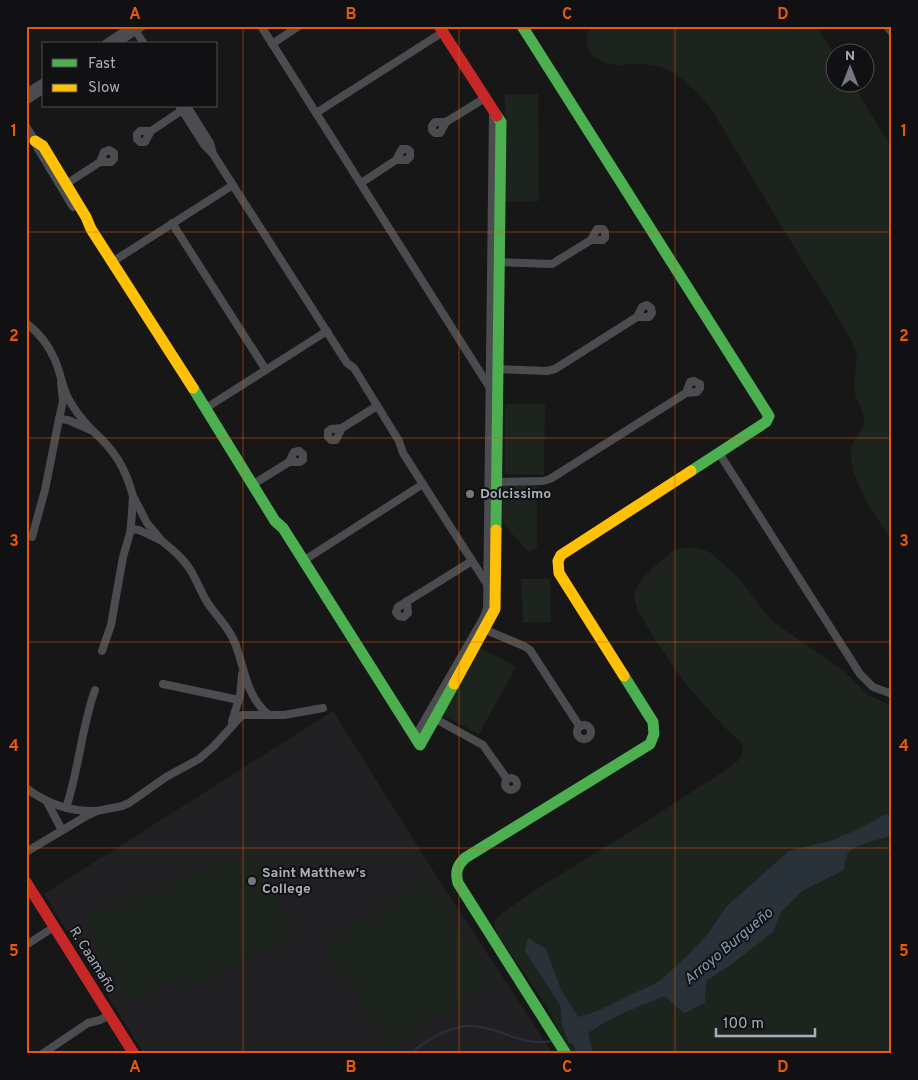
<svg xmlns="http://www.w3.org/2000/svg" width="918" height="1080" font-family="Overpass,sans-serif">
	<rect width="100%" height="100%" fill="#171717"/>
	<path fill="#212123" d="M333,711L432,869L553,1054H144L44,894Z"/>
	<g fill="#1d241e">
		<path d="M591,26H817L835,56L836,82L852,83L892,148V541C876,516 848,479 851,449C852,439 863,431 864,422C864,410 854,399 854,386C854,373 859,362 855,349C853,342 848,335 844,329C834,309 822,290 809,271C783,229 758,187 733,145C717,117 699,87 670,71C661,66 651,64 641,64C634,63 626,65 619,65C603,64 583,56 587,37C587,33 590,30 591,26Z"/>
		<path d="M505,94H538L539,201L506,202Z"/>
		<path d="M505,404H545L544,475L505,474Z"/>
		<path d="M537,483V548L529,552L503,524V484Z"/>
		<path d="M685,548H699L711,553L737,576L772,621L844,671L868,695L892,706V1054H571L547,1007L497,933L494,924L497,917L540,887L644,823L730,767L740,759L743,749L740,741L724,727L685,683L652,635L637,609L634,598L636,588L642,579L657,564L674,550Z"/>
		<path d="M521,579H550L551,622L523,623Z"/>
		<path d="M480,647L516,667L479,734L442,715Z"/>
		<path d="M252,850L295,934L189,988L182,976L127,1003L83,918L138,890L142,897L197,869L200,876Z"/>
		<path d="M426,878L494,981L392,1048L324,944Z"/>
	</g>
	<path fill="#2a3239" d="M892,814V836C882,838 858,844 850,851C845,856 845,863 844,870L802,891L781,912L773,932L729,966L706,981L705,1002L685,1013L678,1008L665,996C639,1007 611,1016 588,1033L593,1054H577L573,1044L569,1043L562,1025L560,1005L525,951L528,938L546,949L561,990L578,1017L595,1012L660,981L689,954L706,936L727,906L789,851L833,840L861,828L882,816Z"/>
	<g fill="none" stroke-linecap="round" stroke-linejoin="round">
		<path stroke="#2a3239" stroke-width="2" d="M411,1054L413,1051C432,1037 456,1022 481,1027C509,1032 522,1046 554,1041"/>
		<g stroke="#4b4c50" stroke-width="8">
			<path d="M261,26L490,388"/>
			<path d="M887,26L892,33"/>
			<path d="M134,28L144,44"/>
			<path d="M105,44L132,26"/>
			<path d="M116,44L143,26"/>
			<path d="M272,44L299,26"/>
			<path d="M26,93L44,82"/>
			<path d="M26,101L44,89"/>
			<path d="M187,106L210,143L213,154L347,363L354,368L399,441L403,453L487,584"/>
			<path d="M180,107L205,146L212,153"/>
			<path d="M316,113L443,32"/>
			<path d="M446,122L440,133H435L432,130V126L435,122H446L485,98"/>
			<path d="M26,126L35,141L38,149L73,207"/>
			<path d="M151,131L145,142H140L137,139V134L140,131H151L187,107"/>
			<path d="M361,183L396,160L402,149H407L410,151V157L407,160H396"/>
			<path d="M63,186L100,162H111L114,159V153L109,150L104,152L100,162"/>
			<path d="M172,223L266,370"/>
			<path d="M112,262L233,185"/>
			<path d="M496,262L552,264L591,240H603L605,238V232L603,229H597L591,240"/>
			<path d="M26,323C38,332 49,346 55,360C60,372 62,384 67,396C74,410 82,420 93,431L68,420L59,419L63,401L61,382"/>
			<path d="M494,369L547,371L555,369L637,317H649L652,313L651,308L647,305L642,307L637,317"/>
			<path d="M206,408L327,331"/>
			<path d="M342,428L336,440H331L328,437V431L331,429L342,428L377,406"/>
			<path d="M93,431C115,451 125,467 133,496"/>
			<path d="M719,453L860,674L873,687L892,694"/>
			<path d="M492,482L543,481L550,479L686,393L697,392L700,388V384L694,381L690,382L686,393"/>
			<path d="M252,485L289,462L294,452L299,451L303,454V460L300,462H289"/>
			<path d="M32,537L45,490L59,419"/>
			<path d="M162,541C173,550 184,559 191,571C197,581 201,592 207,602C216,616 229,627 235,643C245,669 246,697 269,715"/>
			<path d="M303,561L423,484"/>
			<path d="M407,601L408,613L404,617L399,616L396,612L398,607L472,561"/>
			<path d="M481,628L524,646L530,650L580,727"/>
			<path d="M102,651L111,625L123,557L130,533C132,520 132,509 133,496L147,523L162,541L139,530L131,529"/>
			<path d="M163,684L239,700"/>
			<path d="M432,717L483,745L507,779"/>
			<path d="M232,721L240,696L242,674"/>
			<circle cx="584" cy="732" r="7"/>
			<path d="M415,737L484,617L487,608L493,111"/>
			<circle cx="511" cy="784" r="6"/>
			<path d="M26,788C47,804 71,812 97,811L88,815L26,852"/>
			<path d="M47,802L62,830"/>
			<path d="M66,808C79,770 81,729 95,690"/>
			<path d="M97,811L122,806L129,803L166,777L199,759L214,746L242,715H284L323,708"/>
			<path d="M26,945L54,927"/>
			<path d="M42,1054L88,1023L100,1020L109,1015"/>
		</g>
		<g stroke="#4caf50" stroke-width="11">
			<path d="M522,26L769,416L766,422L691,471"/>
			<path d="M193,388L275,521L283,528L420,745L454,684"/>
			<path d="M496,530L501,122L497,116"/>
			<path d="M566,1054L458,883C455,872 457,866 465,858L650,744L654,734L653,722L624,676"/>
		</g>
		<g stroke="#ffc107" stroke-width="11">
			<path d="M35,141L43,146L86,217L91,229L193,388"/>
			<path d="M624,676L559,573L558,561L561,555L691,471"/>
			<path d="M454,684L495,609L496,530"/>
		</g>
		<g stroke="#c62828" stroke-width="11">
			<path d="M439,26L497,116"/>
			<path d="M26,882L134,1054"/>
		</g>
	</g>
	<path fill="none" stroke="#e8590c" stroke-width="1" stroke-opacity="0.55" d="M243,26V1054M459,26V1054M675,26V1054M26,232H892M26,438H892M26,642H892M26,848H892"/>
	<g fill="#757880" stroke="#111113" stroke-width="2">
		<circle cx="470" cy="494" r="5"/>
		<circle cx="252" cy="881" r="5"/>
	</g>
	<g text-anchor="middle" dominant-baseline="central" stroke-width="4" stroke-linejoin="round" paint-order="stroke">
		<g font-size="14" font-weight="bold" fill="#a8adb8" stroke="#111113" text-anchor="start">
			<text x="480" y="494">Dolcissimo</text>
			<text x="262" y="873">Saint Matthew's<tspan x="262" dy="16">College</tspan></text>
		</g>
		<g font-size="14" fill="#a8adb8" stroke="#111113">
			<text transform="translate(92 960) rotate(58)">R. Caamaño</text>
		</g>
		<g font-size="15" font-style="italic" fill="#7f9bb3" stroke="#111113">
			<text transform="translate(729 947) rotate(-40)">Arroyo Burgueño</text>
		</g>
	</g>
	<rect width="918" height="1080" fill="none" stroke="#111113" stroke-width="55"/>
	<rect x="42" y="42" width="175" height="65" fill="#111113" stroke="#4d4f55"/>
	<rect x="52" y="59" width="25" height="8" fill="#4caf50" stroke="#4d4f55"/>
	<text x="88" y="68" font-size="15" fill="#a8adb8">Fast</text>
	<rect x="52" y="84" width="25" height="8" fill="#ffc107" stroke="#4d4f55"/>
	<text x="88" y="92" font-size="15" fill="#a8adb8">Slow</text>
	<g transform="translate(850 68)"><circle r="24" fill="#111113" stroke="#4d4f55"/>
	<path d="M0-4L9 19L0 12L-9 19Z" fill="#757880"/>
	<text y="-8" font-size="14" font-weight="bold" text-anchor="middle" fill="#a8adb8">N</text>
	</g>
	<path d="M716 1028v8h99v-8" fill="none" stroke="#a8adb8" stroke-width="2.5"/>
	<text x="723" y="1028" font-size="15" fill="#a8adb8" stroke="#111113" stroke-width="4" paint-order="stroke">100 m</text>
	<rect x="28" y="28" width="862" height="1024" fill="none" stroke="#e8590c" stroke-width="2"/>
	<g font-size="16" text-anchor="middle" font-weight="bold" fill="#e8590c">
		<text x="135" y="19">A</text>
		<text x="351" y="19">B</text>
		<text x="567" y="19">C</text>
		<text x="783" y="19">D</text>
		<text x="14" y="136">1</text>
		<text x="904" y="136">1</text>
		<text x="14" y="341">2</text>
		<text x="904" y="341">2</text>
		<text x="14" y="546">3</text>
		<text x="904" y="546">3</text>
		<text x="14" y="751">4</text>
		<text x="904" y="751">4</text>
		<text x="14" y="956">5</text>
		<text x="904" y="956">5</text>
		<text x="135" y="1072">A</text>
		<text x="351" y="1072">B</text>
		<text x="567" y="1072">C</text>
		<text x="783" y="1072">D</text>
	</g>
</svg>
